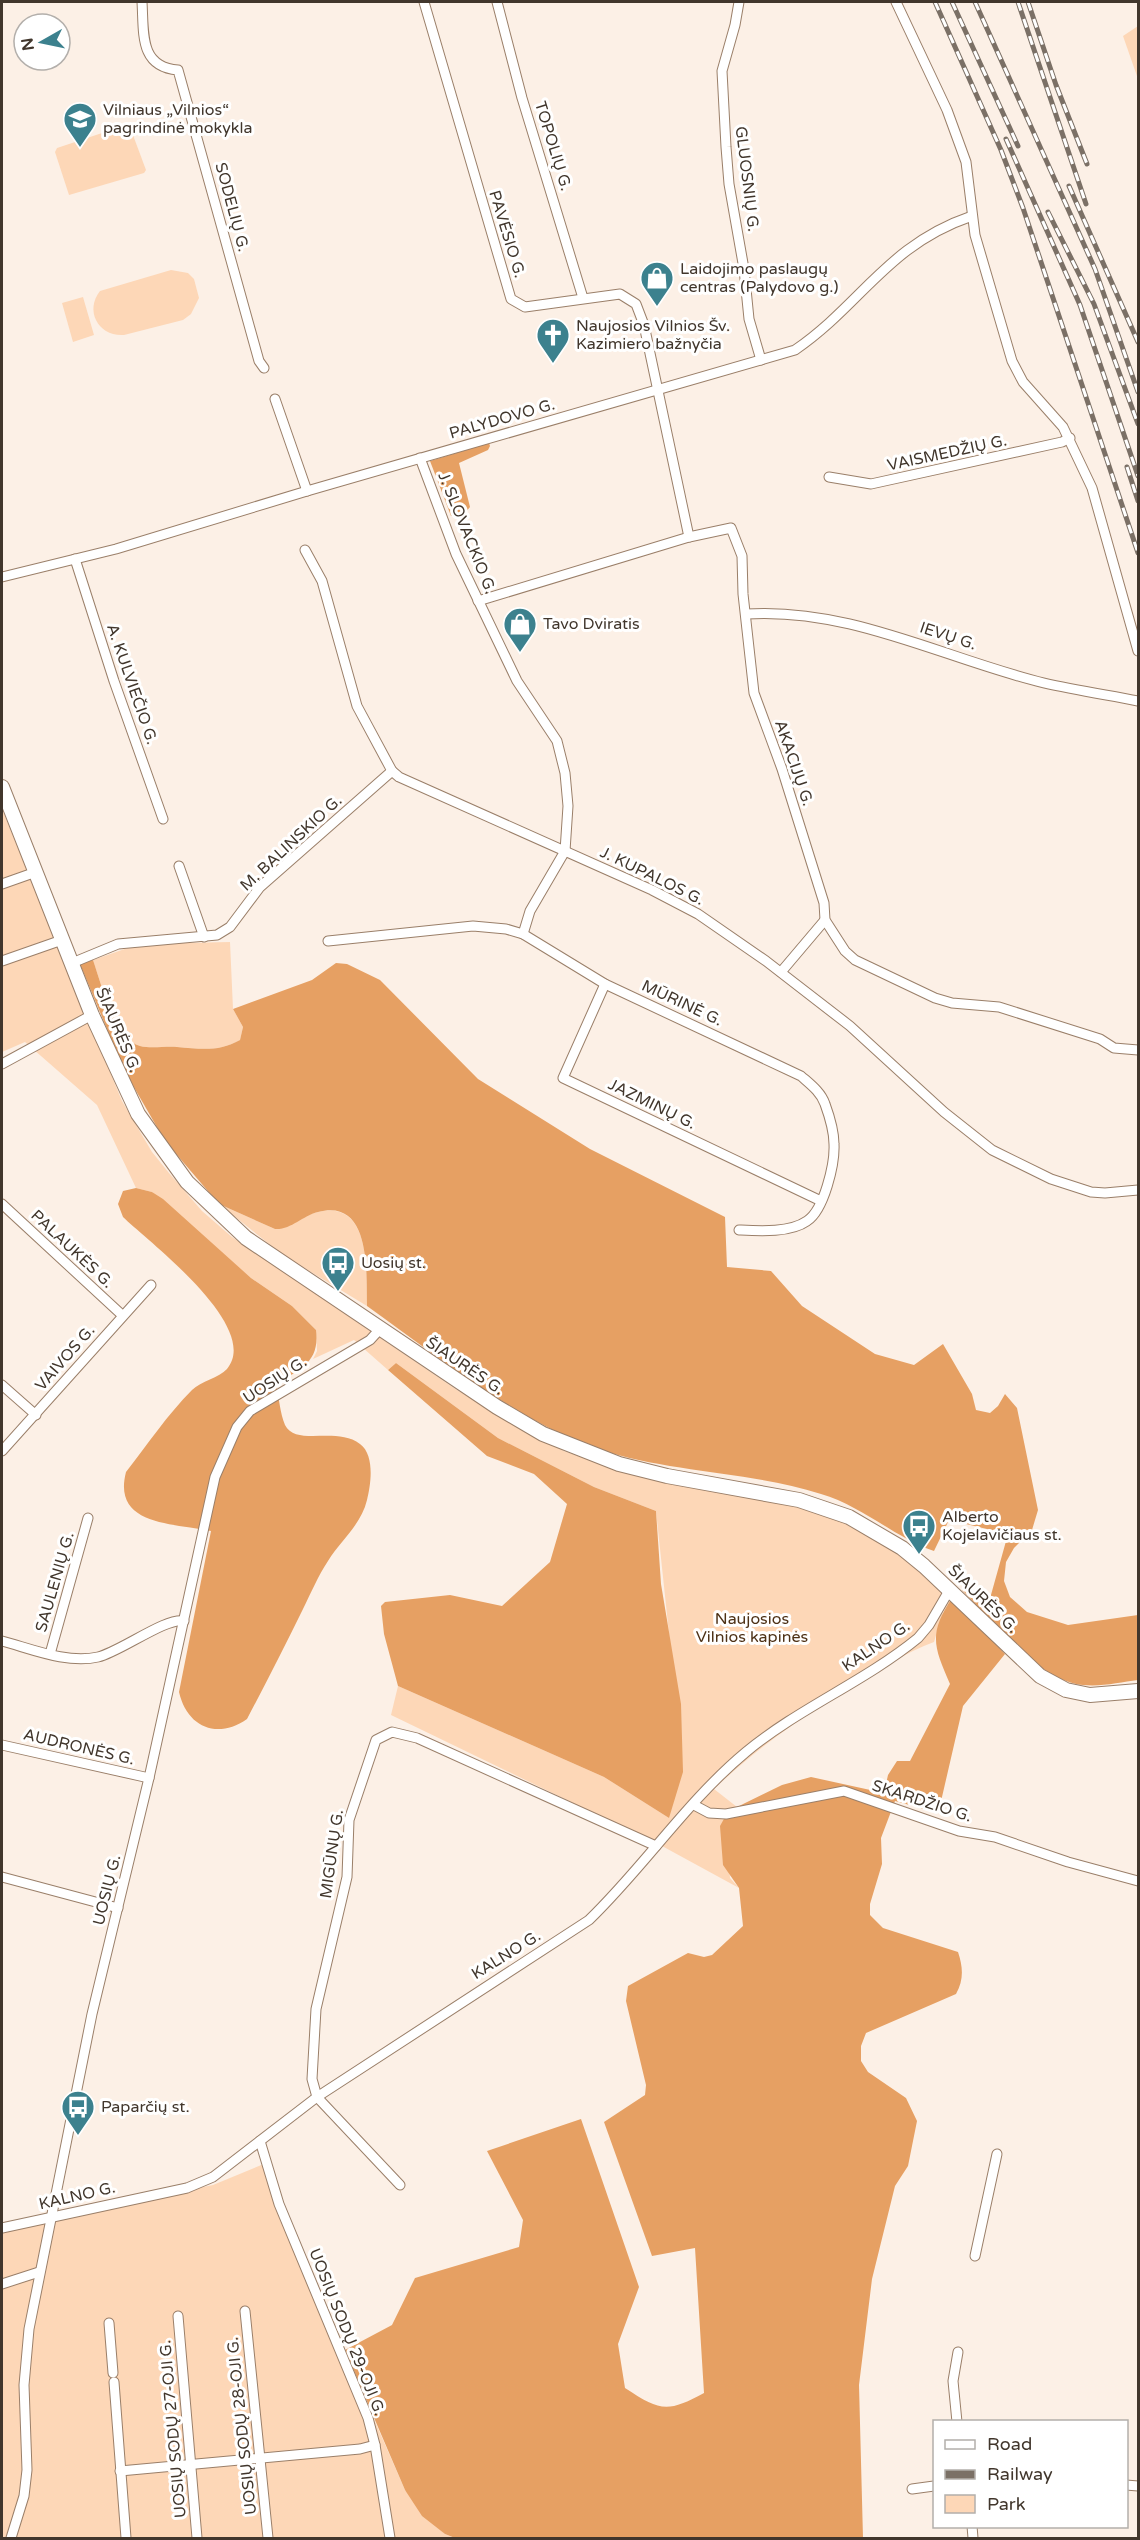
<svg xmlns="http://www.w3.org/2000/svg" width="1140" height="2540" font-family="'Varela Round',sans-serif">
	<rect width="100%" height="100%" fill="#fcf0e6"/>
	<g fill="#fdd7b7">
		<path d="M1138,26V79L1123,36Z"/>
		<path d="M126,125L130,127L146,170L144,173L69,195L55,152L57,148Z"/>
		<path d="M171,270L188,273L194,279L199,298L191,314L183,320L124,335C99,337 84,311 100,291Z"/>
		<path d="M83,297L94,335L73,342L62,303Z"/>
		<path d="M2,809L122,1101L152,1152L169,1173L202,1211L232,1237L457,1390L564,1451L621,1471L803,1508L834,1518L895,1550L952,1598L943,1612L934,1642C905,1653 880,1669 854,1685C802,1717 758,1747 714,1789L737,1807L725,1817L730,1878L739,1888L662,1846L391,1715L398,1686L604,1777L669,1818L670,1643L656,1511L594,1487L498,1438L396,1363L388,1370L354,1340L313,1359L317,1351L316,1330L292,1306L251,1278L152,1192L136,1188L97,1105L25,1042L2,1052Z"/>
		<path d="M230,942L233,1009L243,1027L240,1040C219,1052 201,1049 177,1047C165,1046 151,1049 140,1046C115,1040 101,983 93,960L139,944Z"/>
		<path d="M219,1204L275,1229C289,1224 304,1215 318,1212C372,1199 366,1273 367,1306L283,1255Z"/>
		<path d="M271,2161L294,2237L405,2490L445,2534L455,2538H2V2228L213,2185Z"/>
	</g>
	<g fill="#e6a063">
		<path d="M489,443L490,446L488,450L459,463L470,507L465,513L451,516L430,461Z"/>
		<path d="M93,960C101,983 115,1040 140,1046C151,1049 165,1046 177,1047C201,1049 219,1052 240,1040L243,1027L233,1009L312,980L336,963L347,964L380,980L478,1079L590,1149L725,1217L727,1267L771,1271L802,1306L875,1354L914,1365L943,1344L972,1394L976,1410L990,1413L998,1406L1005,1394L1017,1408L1038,1510L1032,1530L1014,1548L1006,1562L1004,1581L1010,1597L1027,1612L1068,1625L1138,1615V1680C1121,1682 1102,1687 1083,1685C1037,1680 994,1622 962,1590L963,1586L989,1602L1008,1534L949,1520L934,1551C894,1537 862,1506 821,1494C749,1471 670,1473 598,1449C518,1422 436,1355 367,1306C366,1274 372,1198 318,1212C302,1216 291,1230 275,1229L219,1204L165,1141L124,1070L80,964Z"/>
		<path d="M136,1188L152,1192L163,1199L251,1278L292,1306L316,1330C320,1363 300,1368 276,1385C279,1397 280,1413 285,1425C296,1447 336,1426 360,1444C375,1455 371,1484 367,1500C361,1525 341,1540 328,1561C318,1576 311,1593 303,1609C285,1646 266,1683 247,1719C217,1740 187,1727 179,1692L211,1531C173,1523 112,1526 126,1472C147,1445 168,1414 192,1390C201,1381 219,1378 227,1369C262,1327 149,1242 123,1217L118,1204L123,1191Z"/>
		<path d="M396,1363L498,1438L594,1487L656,1511L661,1584L681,1704L683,1772L669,1818L604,1777L398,1686L384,1634L381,1606L385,1602L450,1595L502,1606L550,1562L567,1504L534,1474L487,1456L388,1370Z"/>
		<path d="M952,1598L1005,1654L963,1706L939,1810L935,1812L895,1801L881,1838L882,1864L870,1904V1915L883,1928L958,1952C963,1967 964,1980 956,1994L866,2033L861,2046V2061L868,2072L906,2098L917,2121L908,2166L895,2186L872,2279L859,2385L863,2538H455L445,2534L422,2516L405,2490L345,2350L392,2325L415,2278L519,2247L523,2220L487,2151L581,2119L639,2287L618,2344L625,2388C660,2411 667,2413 704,2393L695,2248L652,2256L604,2122L645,2095L646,2085L626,2001L628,1986L688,1953L704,1957L712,1955L743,1926L739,1888L723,1865L720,1826L725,1817L737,1807L782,1785L811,1777L884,1793L888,1775L897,1761H910L950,1684C934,1647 928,1634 952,1598Z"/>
	</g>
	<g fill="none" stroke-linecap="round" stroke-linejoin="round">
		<defs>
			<g id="minor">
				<path d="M142,2C144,33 139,67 178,70L259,361L264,368"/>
				<path d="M424,2L511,299L525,307L620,294L636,304L644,325L689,537"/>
				<path d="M497,2L522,98L583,298"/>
				<path d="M739,2L735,25L722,71L726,147L729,184L744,269L749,319L761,360"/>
				<path d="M896,2L947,110L966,162L975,235L1012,361L1023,382L1063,427L1092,488L1138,651"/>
				<path d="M275,399L307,491"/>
				<path d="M420,458L456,554L517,681L557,741L565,773L568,806L565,851L530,911L523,934"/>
				<path d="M829,477L871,484L1062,442L1070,438"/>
				<path d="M305,550L322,581L357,706L392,771L399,777L652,890L698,914L766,961L850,1026L944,1112L992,1150L1051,1179L1091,1192L1105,1193L1138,1190"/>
				<path d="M75,559L114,681L163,819"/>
				<path d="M2,577L116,549L307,491L795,350C862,304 887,245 972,216"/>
				<path d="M478,601L689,537L731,528L742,556L743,594L754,693L782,769L824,903L825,920L845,951L855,960L935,998L952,1003L999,1007L1100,1039L1114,1048L1138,1050"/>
				<path d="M746,614C850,607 945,659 1044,683C1075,690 1107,695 1138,701"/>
				<path d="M179,866L204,937"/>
				<path d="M2,884L36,872"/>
				<path d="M328,941L473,926L506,929L523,934L605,984L801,1076C810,1084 821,1092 825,1104C829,1115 834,1133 834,1144C835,1164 824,1210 807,1221C790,1233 759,1231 739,1230"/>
				<path d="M2,961L62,940"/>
				<path d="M72,963L118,944L217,935L230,927L260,887L392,771"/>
				<path d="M781,972L825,920"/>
				<path d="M605,984L563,1078L821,1201"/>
				<path d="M2,1064L92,1015"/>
				<path d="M2,1204L122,1315"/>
				<path d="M2,1385L36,1415"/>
				<path d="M2,1451L151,1285"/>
				<path d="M2,1641C32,1649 67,1664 98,1657C120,1652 166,1617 184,1621"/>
				<path d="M50,1654L88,1518"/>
				<path d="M2,1745L149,1778"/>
				<path d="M694,1805L709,1813L726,1814L844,1791L959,1831L995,1837L1068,1862L1138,1881"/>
				<path d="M2,1877L118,1908"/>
				<path d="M260,2141L279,2204L368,2418L375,2445L390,2538"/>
				<path d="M400,2185L317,2097L312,2079L316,2009L347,1877L349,1820L376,1740L392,1732L417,1738L656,1846"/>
				<path d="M2,2228L187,2188L213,2177L317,2097L589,1920C644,1867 687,1801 746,1752C799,1708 864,1682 918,1638L929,1625L950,1589"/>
				<path d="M975,2256L997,2154"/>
				<path d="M2,2284L39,2272"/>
				<path d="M245,2311L268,2538"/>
				<path d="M178,2316L197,2538"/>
				<path d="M109,2323L113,2373"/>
				<path d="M114,2382L126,2538"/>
				<path d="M957,2422L953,2381L958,2352"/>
				<path d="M120,2471L360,2449L375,2445"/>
				<path d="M1126,2485L1138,2486"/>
				<path d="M912,2489L934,2486"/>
				<path d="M972,2526L973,2538"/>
				<path d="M11,2538L24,2496L27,2470L24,2385L29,2329L92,2014L149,1778L215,1477L237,1427L250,1411L370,1340L380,1329"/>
			</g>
			<path id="secondary" d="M2,787L92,1015L138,1114L187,1182L246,1238L497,1407L543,1434L619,1464L667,1476L799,1500L849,1517L902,1548L924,1566L1040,1676L1066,1690L1090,1695L1138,1691"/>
		</defs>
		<use href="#minor" stroke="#9a7f69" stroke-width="11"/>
		<use href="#secondary" stroke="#9a7f69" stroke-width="16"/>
		<use href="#minor" stroke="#fff" stroke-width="9"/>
		<use href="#secondary" stroke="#fff" stroke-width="14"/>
		<defs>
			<g id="rail">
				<path d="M935,2L1001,150L1023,208L1138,553"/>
				<path d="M952,2L1018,146"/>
				<path d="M975,2L1095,269L1138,392"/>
				<path d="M1018,2L1086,204"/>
				<path d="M1028,2L1056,85L1087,164"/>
				<path d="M1006,139L1080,305L1138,476"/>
				<path d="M1069,186L1138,342"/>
				<path d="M1048,212L1094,304L1138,424"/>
				<path d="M1127,467L1138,501"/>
			</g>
		</defs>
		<use href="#rail" stroke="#7b7066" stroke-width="5"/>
		<use href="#rail" stroke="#fff" stroke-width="3" stroke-dasharray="9" stroke-linecap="butt"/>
	</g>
	<defs>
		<symbol id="school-pin" viewBox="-11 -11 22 30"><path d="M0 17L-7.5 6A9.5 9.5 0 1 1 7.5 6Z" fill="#3c818e" stroke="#fff"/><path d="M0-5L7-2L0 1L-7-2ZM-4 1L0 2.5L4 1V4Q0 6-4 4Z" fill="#fff"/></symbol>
		<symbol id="shop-pin" viewBox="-11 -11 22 30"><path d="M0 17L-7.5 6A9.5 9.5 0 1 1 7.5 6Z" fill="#3c818e" stroke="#fff"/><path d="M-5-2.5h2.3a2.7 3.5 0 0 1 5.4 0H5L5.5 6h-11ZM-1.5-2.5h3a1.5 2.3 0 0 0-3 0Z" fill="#fff"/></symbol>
		<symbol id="church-pin" viewBox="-11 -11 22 30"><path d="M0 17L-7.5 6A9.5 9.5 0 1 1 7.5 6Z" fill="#3c818e" stroke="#fff"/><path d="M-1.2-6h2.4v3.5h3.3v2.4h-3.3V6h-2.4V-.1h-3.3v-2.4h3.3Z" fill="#fff"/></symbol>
		<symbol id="bus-pin" viewBox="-11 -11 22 30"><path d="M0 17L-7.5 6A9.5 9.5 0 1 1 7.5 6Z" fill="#3c818e" stroke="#fff"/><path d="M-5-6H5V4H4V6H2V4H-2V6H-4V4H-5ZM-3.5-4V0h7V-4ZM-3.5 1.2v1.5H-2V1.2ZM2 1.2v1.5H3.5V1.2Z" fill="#fff"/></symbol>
	</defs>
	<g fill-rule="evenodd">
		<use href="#school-pin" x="61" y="100" width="38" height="52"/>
		<use href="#shop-pin" x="638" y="259" width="38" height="52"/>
		<use href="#church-pin" x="534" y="316" width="38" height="52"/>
		<use href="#shop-pin" x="501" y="605" width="38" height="52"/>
		<use href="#bus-pin" x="319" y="1244" width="38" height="52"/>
		<use href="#bus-pin" x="900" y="1507" width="38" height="52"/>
		<use href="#bus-pin" x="59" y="2088" width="38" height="52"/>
	</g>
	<g text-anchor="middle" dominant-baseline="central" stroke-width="6" stroke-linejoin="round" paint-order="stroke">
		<g font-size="16" fill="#41362c" stroke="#fff" text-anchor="start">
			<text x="103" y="110">Vilniaus „Vilnios“<tspan x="103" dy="18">pagrindinė mokykla</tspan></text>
			<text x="680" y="269">Laidojimo paslaugų<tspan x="680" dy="18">centras (Palydovo g.)</tspan></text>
			<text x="576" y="326">Naujosios Vilnios Šv.<tspan x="576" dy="18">Kazimiero bažnyčia</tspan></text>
			<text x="543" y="624">Tavo Dviratis</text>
			<text x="361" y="1263">Uosių st.</text>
			<text x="942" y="1517">Alberto<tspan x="942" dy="18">Kojelavičiaus st.</tspan></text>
			<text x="101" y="2107">Paparčių st.</text>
		</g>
		<g font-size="16" fill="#41362c" stroke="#fff">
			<text transform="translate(553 146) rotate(73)">TOPOLIŲ G.</text>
			<text transform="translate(747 179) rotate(83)">GLUOSNIŲ G.</text>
			<text transform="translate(232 207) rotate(75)">SODELIŲ G.</text>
			<text transform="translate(507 234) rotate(73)">PAVĖSIO G.</text>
			<text transform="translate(502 419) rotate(-16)">PALYDOVO G.</text>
			<text transform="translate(947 453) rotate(-12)">VAISMEDŽIŲ G.</text>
			<text transform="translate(467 533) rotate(68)">J. SLOVACKIO G.</text>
			<text transform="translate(948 636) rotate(18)">IEVŲ G.</text>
			<text transform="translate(132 684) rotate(71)">A. KULVIEČIO G.</text>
			<text transform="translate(794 763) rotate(71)">AKACIJŲ G.</text>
			<text transform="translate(291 843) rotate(-43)">M. BALINSKIO G.</text>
			<text transform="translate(652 876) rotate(26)">J. KUPALOS G.</text>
			<text transform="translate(682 1003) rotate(25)">MŪRINĖ G.</text>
			<text transform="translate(118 1030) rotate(67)">ŠIAURĖS G.</text>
			<text transform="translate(652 1104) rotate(26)">JAZMINŲ G.</text>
			<text transform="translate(72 1249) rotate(43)">PALAUKĖS G.</text>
			<text transform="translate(65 1358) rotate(-49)">VAIVOS G.</text>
			<text transform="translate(465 1366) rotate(34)">ŠIAURĖS G.</text>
			<text transform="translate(275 1380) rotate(-33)">UOSIŲ G.</text>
			<text transform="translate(55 1582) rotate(-74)">SAULENIŲ G.</text>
			<text transform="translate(983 1599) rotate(44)">ŠIAURĖS G.</text>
			<text transform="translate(876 1646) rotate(-34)">KALNO G.</text>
			<text transform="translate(79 1747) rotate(13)">AUDRONĖS G.</text>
			<text transform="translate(922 1801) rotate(18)">SKARDŽIO G.</text>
			<text transform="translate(332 1854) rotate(-82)">MIGŪNŲ G.</text>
			<text transform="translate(107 1890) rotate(-76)">UOSIŲ G.</text>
			<text transform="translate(506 1955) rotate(-32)">KALNO G.</text>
			<text transform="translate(77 2196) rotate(-13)">KALNO G.</text>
			<text transform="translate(347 2332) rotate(68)">UOSIŲ SODŲ 29-OJI G.</text>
			<text transform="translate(242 2426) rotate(-96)">UOSIŲ SODŲ 28-OJI G.</text>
			<text transform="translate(173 2429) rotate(-95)">UOSIŲ SODŲ 27-OJI G.</text>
		</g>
		<g font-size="16" fill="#4d3116" stroke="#fff">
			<text x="752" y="1619">Naujosios<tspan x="752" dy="18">Vilnios kapinės</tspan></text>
		</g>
	</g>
	<rect width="1140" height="2540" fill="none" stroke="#41362c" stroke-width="6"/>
	<rect x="933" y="2420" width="195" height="108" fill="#ffffff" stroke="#b3afab" stroke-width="1.5"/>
	<rect x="945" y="2440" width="30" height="9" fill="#ffffff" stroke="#b3afab" stroke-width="1.5"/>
	<text x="987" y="2450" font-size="18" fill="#41362c">Road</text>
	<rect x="945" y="2470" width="30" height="9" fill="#7b7066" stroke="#b3afab" stroke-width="1.5"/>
	<text x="987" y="2480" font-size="18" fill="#41362c">Railway</text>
	<rect x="945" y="2495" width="30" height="18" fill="#fdd7b7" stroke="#b3afab" stroke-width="1.5"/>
	<text x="987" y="2510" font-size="18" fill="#41362c">Park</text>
	<g transform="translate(42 42) rotate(261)"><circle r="28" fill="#ffffff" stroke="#b3afab" stroke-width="1.5"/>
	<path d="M0-4.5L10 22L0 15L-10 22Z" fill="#3c818e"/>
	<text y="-9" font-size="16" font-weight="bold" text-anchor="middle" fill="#41362c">N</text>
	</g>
</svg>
